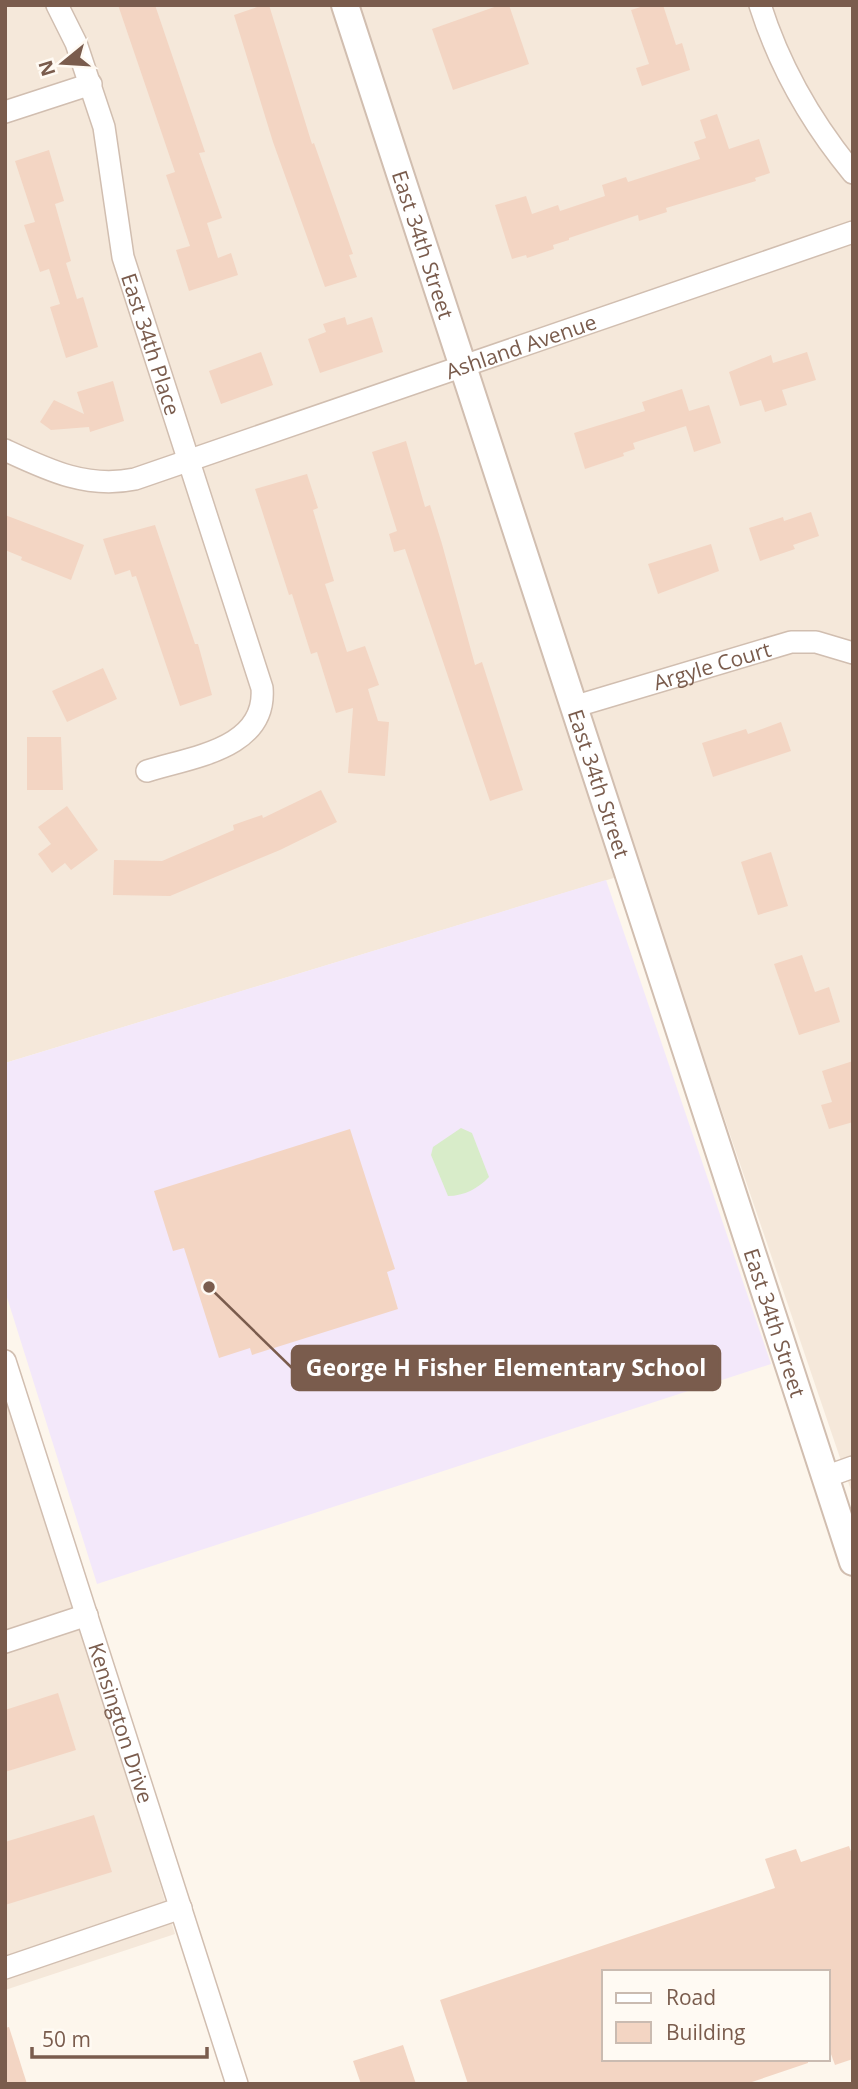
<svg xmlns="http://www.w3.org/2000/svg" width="858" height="2089" font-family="'Open Sans',sans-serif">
	<rect width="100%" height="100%" fill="#fdf6ec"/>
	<g fill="#f5e8da">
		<path d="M5,5H853V1496L640,870L5,1063Z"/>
		<path d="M5,1373L175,1934L5,1990Z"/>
	</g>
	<path fill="#f3e8fa" d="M606,880L771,1364L97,1584L5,1291V1063Z"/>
	<path fill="#d8ecc9" d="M461,1128L472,1133L489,1177C479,1188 464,1196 448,1196L431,1155L433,1147Z"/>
	<g fill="#f3d5c3">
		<path d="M118,5H155L205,152L199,153L222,218L207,223L218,258L231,253L238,275L189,291L176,250L190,246L166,175L175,172Z"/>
		<path d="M263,5H269L312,144L314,143L353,254L349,255L357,277L325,287L273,142L234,15Z"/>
		<path d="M500,5H509L529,64L453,90L432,29Z"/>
		<path d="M647,5H663L676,45L682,43L690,70L642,86L636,68L649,64L631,10Z"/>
		<path d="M717,114L729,149L759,139L770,173L755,178L756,181L666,208L667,212L639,221L638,215L569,238V240L553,245L554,249L527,258L526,255L512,259L495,205L526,196L532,214L558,205L560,211L605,196L602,185L626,177L628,182L700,159L694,142L706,138L700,120Z"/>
		<path d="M49,150L64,201L55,204L71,261L66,263L77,299L83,297L98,347L66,358L50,307L60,304L49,269L40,272L24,225L35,222L15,161Z"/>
		<path d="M345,317L347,325L372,317L383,352L320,373L308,339L326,332L323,324Z"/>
		<path d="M261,352L273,385L221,404L209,371Z"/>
		<path d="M807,352L816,380L782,390L787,405L765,412L761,400L740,406L729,372L771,355L773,363Z"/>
		<path d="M113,381L124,421L90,432L89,427L51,430L40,422L54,400L84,414L77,392Z"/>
		<path d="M682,389L689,411L709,405L721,443L694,452L686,426L633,443L635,449L623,453L624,456L585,469L574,433L645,411L642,402Z"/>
		<path d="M406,441L425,507L430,505L442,544L475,665L482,662L523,790L490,801L405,549L394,552L389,534L397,531L372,452Z"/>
		<path d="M307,474L318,508L313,510L334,581L325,584L347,652L365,646L379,685L368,689L370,696L378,721L389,722L385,776L348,773L353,708L336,713L317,652L311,654L292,594L289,595L255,489Z"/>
		<path d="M811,512L819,536L793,545L795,549L760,561L749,528L783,517L784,521Z"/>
		<path d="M5,515L84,545L71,580L21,560L22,557L5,550Z"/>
		<path d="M155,525L195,644H198L212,695L180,706L136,576L132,577L130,570L115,575L103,539Z"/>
		<path d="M711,544L719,571L658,594L648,564Z"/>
		<path d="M103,668L117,699L67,722L52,691Z"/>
		<path d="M781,722L791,751L713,777L702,743L746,729L748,734Z"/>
		<path d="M27,737H61L63,790H27Z"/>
		<path d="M321,790L337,822L280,850L170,896L113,895L114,860L162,861L234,830L233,825L262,815L263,818Z"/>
		<path d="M67,806L98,850L71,870L65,863L52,873L38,854L51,844L38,827Z"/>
		<path d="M771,852L788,906L758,915L741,862Z"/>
		<path d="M802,955L815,992L829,987L840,1022L799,1035L774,964Z"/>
		<path d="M853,1061V1122L829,1129L821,1105L832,1102L822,1071Z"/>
		<path d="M350,1129L395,1269L387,1272L398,1309L252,1355L250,1348L219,1358L184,1248L173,1251L154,1191Z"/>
		<path d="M58,1693L76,1750L5,1772V1710Z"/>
		<path d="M94,1815L112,1872L5,1905V1842Z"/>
		<path d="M849,1846L853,1857V2059L835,2065L828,2046V1972H604V2059H808V2063L746,2084H468L440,2000L775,1888L765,1859L796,1849L801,1862Z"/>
		<path d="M9,2027L27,2084H5V2028Z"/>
		<path d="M403,2045L416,2084H361L353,2061Z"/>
	</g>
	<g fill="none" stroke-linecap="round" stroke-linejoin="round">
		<defs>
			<g id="minor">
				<path id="s1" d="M57,5L76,43L104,127L123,257L262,688C267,749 191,757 147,771"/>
				<path d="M760,5C780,68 811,122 853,173"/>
				<path d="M5,112L91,84"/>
				<path id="s2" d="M5,450C48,470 87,489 135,479L853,232"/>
				<path id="s3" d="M573,707L791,642H816L853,653"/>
				<path id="s4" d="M5,1361L237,2084"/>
				<path d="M825,1477L853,1467"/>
				<path d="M5,1642L87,1615"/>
				<path d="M5,1968L181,1908"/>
			</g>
			<g id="tertiary">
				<path id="s5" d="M345,5L853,1562"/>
			</g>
		</defs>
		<use href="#minor" stroke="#d1beb0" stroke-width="24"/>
		<use href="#tertiary" stroke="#d1beb0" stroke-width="30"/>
		<use href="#minor" stroke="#fff" stroke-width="21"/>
		<use href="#tertiary" stroke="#fff" stroke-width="26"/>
	</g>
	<g text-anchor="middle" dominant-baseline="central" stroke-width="5" stroke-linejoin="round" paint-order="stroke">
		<g font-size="21" fill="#7a5c4d" stroke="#fffaf3">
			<text stroke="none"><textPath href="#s5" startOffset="252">East 34th Street</textPath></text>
			<text stroke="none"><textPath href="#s1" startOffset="354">East 34th Place</textPath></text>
			<text stroke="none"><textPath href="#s2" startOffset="544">Ashland Avenue</textPath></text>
			<text stroke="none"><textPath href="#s3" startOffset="145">Argyle Court</textPath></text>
			<text stroke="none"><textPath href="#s5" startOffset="819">East 34th Street</textPath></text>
			<text stroke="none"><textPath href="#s5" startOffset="1386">East 34th Street</textPath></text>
			<text stroke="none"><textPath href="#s4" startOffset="380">Kensington Drive</textPath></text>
		</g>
	</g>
	<path fill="none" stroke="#7a5c4d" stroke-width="2.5" d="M209 1287L292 1368"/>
	<circle fill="#7a5c4d" stroke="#fffaf3" stroke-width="2.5" cx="209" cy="1287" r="7"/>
	<rect fill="#7a5c4d" stroke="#7a5c4d" stroke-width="2.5" x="292" y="1346" width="428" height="44" rx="7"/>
	<g font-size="23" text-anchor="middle" font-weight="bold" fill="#fff">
		<text x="506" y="1376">George H Fisher Elementary School</text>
	</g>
	<rect width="858" height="2089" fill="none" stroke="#7a5c4d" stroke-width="14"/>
	<rect x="602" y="1970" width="228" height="91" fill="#fffaf3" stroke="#cabbb1" stroke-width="2"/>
	<rect x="616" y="1993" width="35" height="10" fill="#ffffff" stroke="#cabbb1" stroke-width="2"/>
	<text x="666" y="2005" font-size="21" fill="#7a5c4d">Road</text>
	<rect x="616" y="2022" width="35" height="21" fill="#f3d5c3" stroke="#cabbb1" stroke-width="2"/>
	<text x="666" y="2040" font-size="21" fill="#7a5c4d">Building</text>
	<g transform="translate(63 63) rotate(252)" stroke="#fffaf3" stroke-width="5" paint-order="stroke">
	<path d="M0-5L12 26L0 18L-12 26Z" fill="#7a5c4d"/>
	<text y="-10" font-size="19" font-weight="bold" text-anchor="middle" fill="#7a5c4d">N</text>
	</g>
	<path d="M32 2047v10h175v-10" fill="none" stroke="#7a5c4d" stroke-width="3.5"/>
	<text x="42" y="2047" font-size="21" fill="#7a5c4d" stroke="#fffaf3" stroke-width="5" paint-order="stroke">50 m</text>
</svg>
